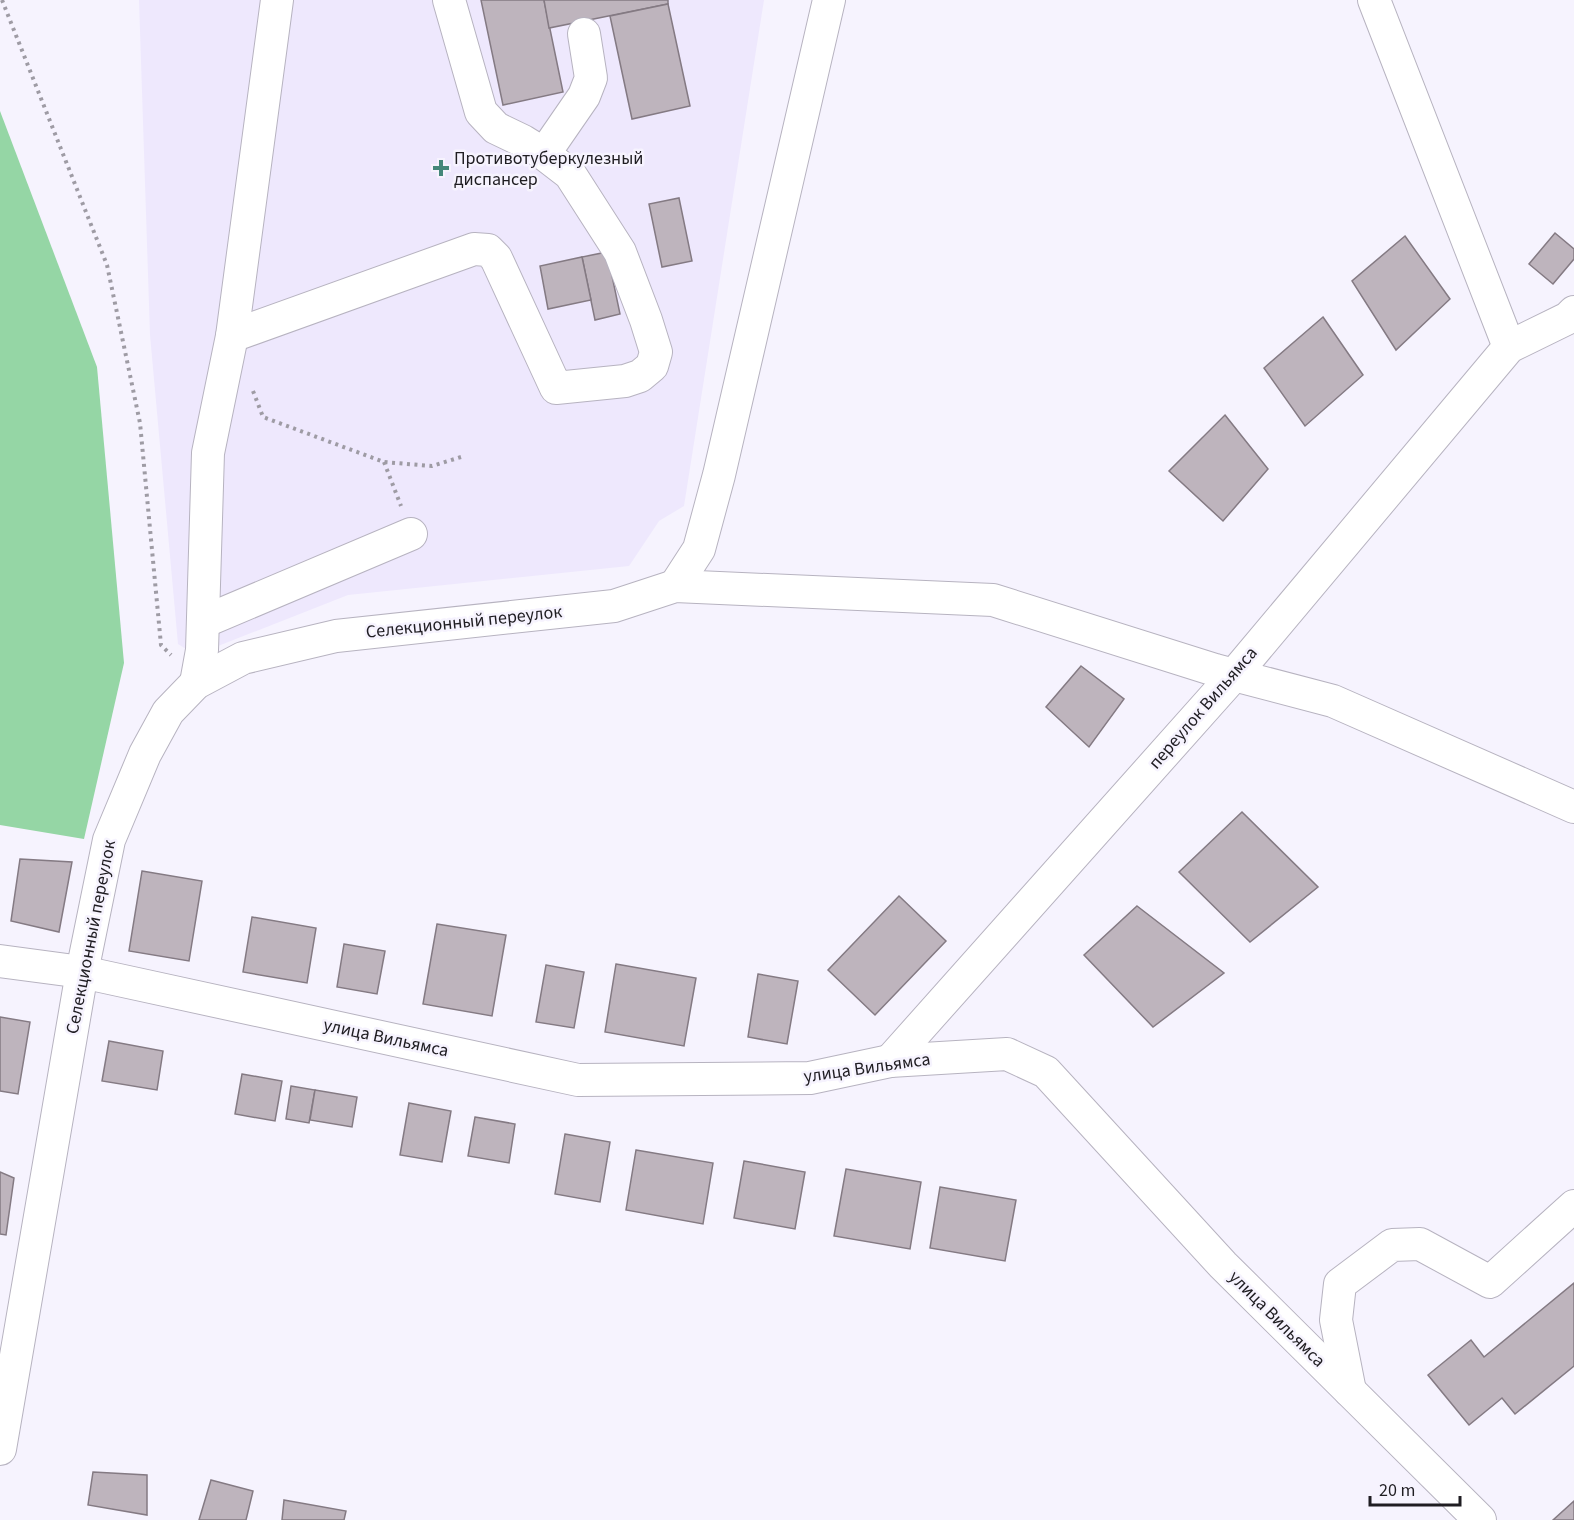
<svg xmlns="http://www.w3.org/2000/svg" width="1574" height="1520" font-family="'Source Sans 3',sans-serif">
	<rect width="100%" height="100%" fill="#f6f3fe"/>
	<path fill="#eee8fd" d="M139,0H764L684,506L659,521L629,566L348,595L213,648L191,652L178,644L150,335Z"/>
	<path fill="#95d6a5" d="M0,111L97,367L124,663L84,839L0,825Z"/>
	<g fill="#beb4bd" stroke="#847a83" stroke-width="1.5">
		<path d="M481,0H544L563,92L503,105Z"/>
		<path d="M544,0H668V4L549,28Z"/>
		<path d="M668,4L690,106L632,119L610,16Z"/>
		<path d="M679,198L692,261L662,267L649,204Z"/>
		<path d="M1555,233L1574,249V259L1553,284L1529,264Z"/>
		<path d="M1405,236L1450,299L1396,350L1352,281Z"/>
		<path d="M607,252L620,314L595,320L582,257Z"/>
		<path d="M582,257L591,300L548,309L540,266Z"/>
		<path d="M1323,317L1363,375L1305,426L1264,368Z"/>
		<path d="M1225,415L1268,469L1223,521L1169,471Z"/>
		<path d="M1081,666L1124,699L1089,747L1046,707Z"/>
		<path d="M1242,812L1318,887L1250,942L1179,872Z"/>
		<path d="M20,859L72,862L59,932L11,921Z"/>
		<path d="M142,871L202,881L189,961L129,951Z"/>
		<path d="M899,896L946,941L875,1015L828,970Z"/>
		<path d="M1137,906L1224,973L1153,1027L1084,955Z"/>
		<path d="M252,917L316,928L307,983L243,972Z"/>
		<path d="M437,924L506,935L492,1016L423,1004Z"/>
		<path d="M344,944L385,951L377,994L337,987Z"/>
		<path d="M616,964L696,978L684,1046L605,1032Z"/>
		<path d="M546,965L584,972L574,1028L536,1022Z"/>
		<path d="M758,974L798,981L787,1044L748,1037Z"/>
		<path d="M0,1017L30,1022L18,1094L0,1091Z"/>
		<path d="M109,1041L163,1051L157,1090L102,1081Z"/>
		<path d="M242,1074L282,1081L275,1121L235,1114Z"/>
		<path d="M291,1086L315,1090L309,1123L286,1119Z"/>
		<path d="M315,1090L357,1097L352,1127L310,1120Z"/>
		<path d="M409,1103L451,1111L442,1162L400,1155Z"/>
		<path d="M475,1117L515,1124L509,1163L468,1156Z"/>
		<path d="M565,1134L610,1142L600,1202L555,1194Z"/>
		<path d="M636,1150L713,1163L703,1224L626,1210Z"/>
		<path d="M744,1161L805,1172L795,1229L734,1218Z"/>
		<path d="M846,1169L921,1182L910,1249L834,1236Z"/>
		<path d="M0,1172L14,1178L6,1235L0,1234Z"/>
		<path d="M940,1187L1016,1200L1005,1261L930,1248Z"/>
		<path d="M1574,1283V1366L1515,1414L1502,1398L1469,1425L1428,1375L1471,1340L1484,1357Z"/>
		<path d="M93,1472L147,1475V1515L88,1505Z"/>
		<path d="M211,1480L253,1491L246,1520H199Z"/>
		<path d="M284,1500L346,1511L344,1520H282Z"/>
		<path d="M1574,1501V1520H1553Z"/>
	</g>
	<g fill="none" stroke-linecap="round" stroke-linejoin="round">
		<defs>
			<g id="minor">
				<path d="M1374,0L1509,347"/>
				<path d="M544,154L584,96L591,78L584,34"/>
				<path d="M232,336L474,249L488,250L496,258L556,388L625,381L640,376L652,366L656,352L646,320L620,252L570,174L544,154L523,141L496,128L481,112L449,0"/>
				<path d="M675,586L699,549L719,475L829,0"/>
				<path d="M203,622L411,534"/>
				<path d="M196,683L202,650L208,453L232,336L277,0"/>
				<path d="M0,961L82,972L578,1080L810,1078L890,1061L1007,1054L1046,1072L1223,1265L1480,1520"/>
				<path d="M890,1061L1234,675L1509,347L1568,318L1574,312"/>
				<path d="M1350,1391L1336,1320L1340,1284L1392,1245L1420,1244L1490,1282L1574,1206"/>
				<path d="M0,1449L82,972L109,840L145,754L168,712L196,683L243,658L336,636L614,606L675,586L993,600L1215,670L1333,701L1574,807"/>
			</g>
		</defs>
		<use href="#minor" stroke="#b7b3c0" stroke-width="34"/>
		<g stroke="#9e9ba4" stroke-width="4" stroke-dasharray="3 4.5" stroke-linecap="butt">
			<path d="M2,0L107,265L140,423L161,645L171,655"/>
			<path d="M253,391L263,417L384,462L432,466L461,457"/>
			<path d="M384,462L401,506"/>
		</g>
		<use href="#minor" stroke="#fff" stroke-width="32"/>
	</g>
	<path fill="#44877a" stroke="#f6f3fe" stroke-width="2" d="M438 159h6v6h6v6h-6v6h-6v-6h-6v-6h6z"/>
	<g text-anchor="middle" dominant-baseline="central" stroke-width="5" stroke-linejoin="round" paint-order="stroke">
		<g font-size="18" fill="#1f1d22" stroke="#f6f3fe" text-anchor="start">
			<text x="454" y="158">Противотуберкулезный<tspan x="454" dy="21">диспансер</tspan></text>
		</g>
		<g font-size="18" fill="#1f1d22" stroke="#f6f3fe">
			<text transform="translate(464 622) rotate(-6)">Селекционный переулок</text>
			<text transform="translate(1203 708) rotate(-49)">переулок Вильямса</text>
			<text transform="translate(91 937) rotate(-79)">Селекционный переулок</text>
			<text transform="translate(386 1038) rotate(12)">улица Вильямса</text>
			<text transform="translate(867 1068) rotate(-8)">улица Вильямса</text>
			<text transform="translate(1277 1319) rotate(45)">улица Вильямса</text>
		</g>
	</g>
	<path d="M1370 1496v9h90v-9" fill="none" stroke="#1f1d22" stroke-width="3"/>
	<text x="1379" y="1496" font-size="18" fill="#1f1d22" stroke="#f6f3fe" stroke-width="4.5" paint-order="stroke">20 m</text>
</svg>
